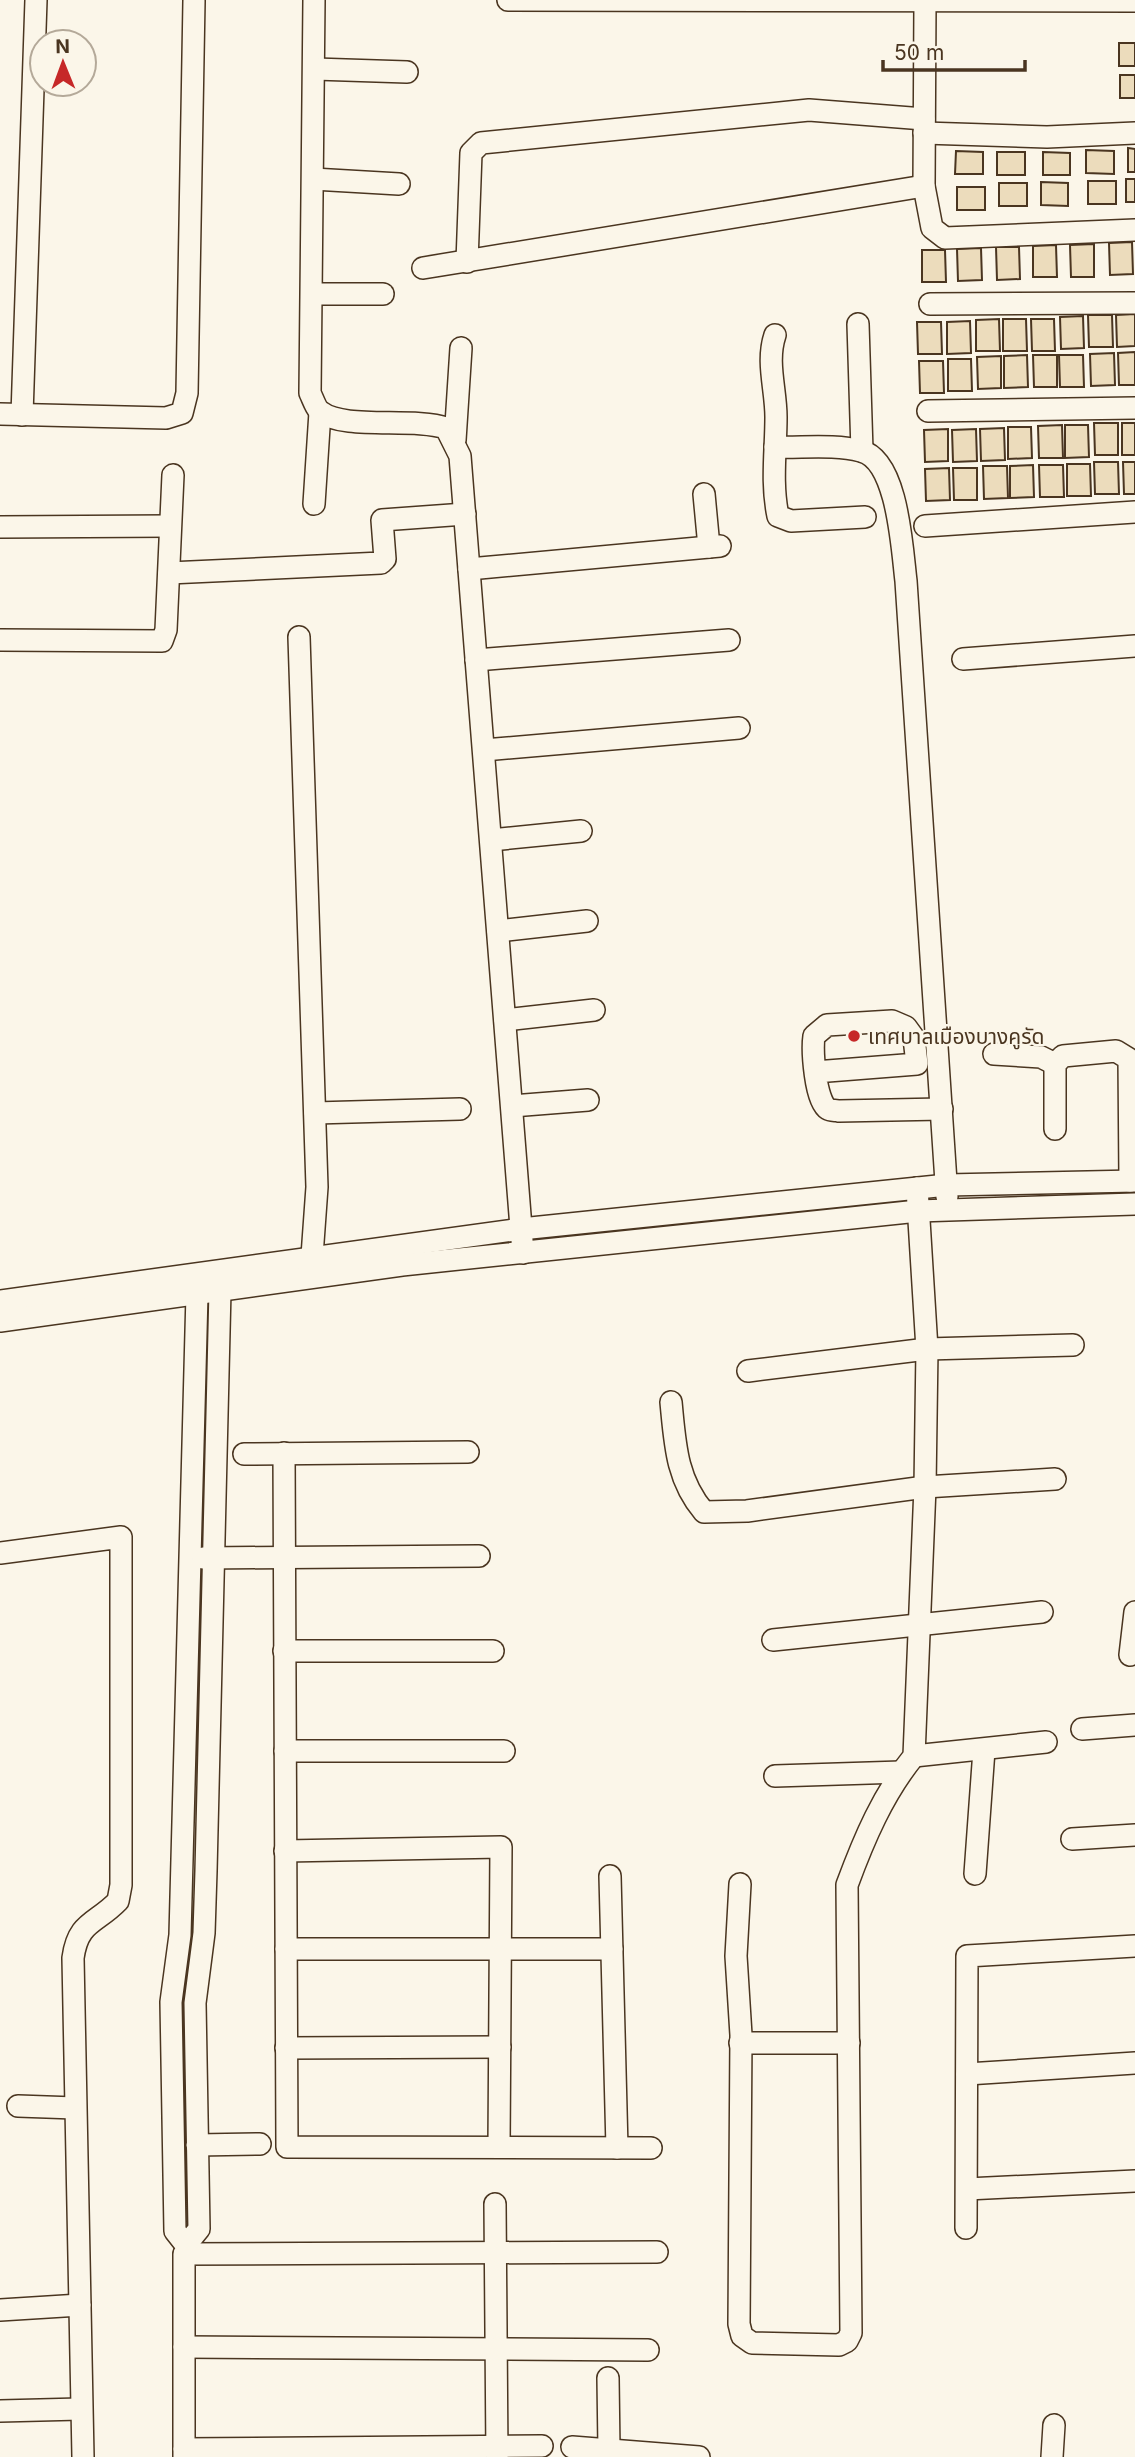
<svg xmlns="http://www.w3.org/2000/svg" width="1135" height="2457" font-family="Inter,'Noto Sans Thai',sans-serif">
	<rect width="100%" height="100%" fill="#fbf6e9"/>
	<g fill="#ecdcbc" stroke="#4a3520" stroke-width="2">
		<rect x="1119" y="43" width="16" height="23"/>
		<rect x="1120" y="75" width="15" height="23"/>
		<path d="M1128,148L1135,149V172H1128Z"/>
		<path d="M1086,150L1114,151V174L1086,173Z"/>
		<path d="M956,151L983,152V174H955Z"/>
		<rect x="997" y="152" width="28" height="23"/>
		<path d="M1043,152L1070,153V175H1043Z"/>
		<rect x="1126" y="179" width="9" height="23"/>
		<rect x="1088" y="181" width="28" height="23"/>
		<path d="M1041,182L1068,183V206L1041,205Z"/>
		<rect x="999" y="183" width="28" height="23"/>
		<rect x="957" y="187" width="28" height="23"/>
		<path d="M1132,242L1133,274L1110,275L1109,243Z"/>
		<path d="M1094,244V277H1071L1070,245Z"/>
		<path d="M1056,245L1057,277H1033V246Z"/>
		<path d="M996,247H1019L1020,279L997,280Z"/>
		<path d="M981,248L982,280L958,281L957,249Z"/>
		<path d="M922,250H945L946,282H922Z"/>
		<path d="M1135,314V346L1117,347L1116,315Z"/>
		<path d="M1088,315H1112L1113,347H1089Z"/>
		<path d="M1083,316L1084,348L1061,349L1060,317Z"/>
		<path d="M999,319L1000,351H976V320Z"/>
		<path d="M1003,319H1026L1027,351H1003Z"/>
		<path d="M1031,319H1054L1055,351H1032Z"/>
		<path d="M970,321L971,353L947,354V322Z"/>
		<path d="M917,322H941L942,354H918Z"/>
		<path d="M1135,352V385H1119L1118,353Z"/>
		<path d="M1114,353L1115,385L1091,386L1090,354Z"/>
		<path d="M1027,355L1028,387L1004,388V356Z"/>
		<path d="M1033,355H1057V387H1034Z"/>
		<path d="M1059,355H1083L1084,387H1060Z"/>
		<path d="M1001,356V388L978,389L977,357Z"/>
		<path d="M948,359H971L972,391H948Z"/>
		<path d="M919,361H943L944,393H920Z"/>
		<path d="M1094,423H1118V455H1095Z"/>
		<rect x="1122" y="423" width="13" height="32"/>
		<path d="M1062,425L1063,458H1039L1038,426Z"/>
		<path d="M1065,425H1088L1089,457L1065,458Z"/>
		<path d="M1008,427H1031L1032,458L1008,459Z"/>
		<path d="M1004,428L1005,460L981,461L980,429Z"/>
		<path d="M948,429V461L925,462L924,430Z"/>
		<path d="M976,429L977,461L953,462L952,430Z"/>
		<path d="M1094,462H1118L1119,494H1095Z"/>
		<path d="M1123,462H1135V494H1124Z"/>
		<path d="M1067,464H1090L1091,496H1067Z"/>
		<path d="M1033,465L1034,497L1010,498V466Z"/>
		<path d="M1039,465H1063L1064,497H1040Z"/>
		<path d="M983,466H1007L1008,498L984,499Z"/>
		<path d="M949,468L950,500L926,501L925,469Z"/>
		<path d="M953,468H977V500H954Z"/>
	</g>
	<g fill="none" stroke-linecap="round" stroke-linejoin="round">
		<defs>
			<g id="minor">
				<path d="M314,0L310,393C313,399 316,409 321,412C343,430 414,417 446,428L460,456L523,1253"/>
				<path d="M508,0L1135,1"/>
				<path d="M925,2L924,186L932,228L945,238L1135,230"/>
				<path d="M315,69L407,72"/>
				<path d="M924,133L1047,137L1135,133"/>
				<path d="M313,179L399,184"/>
				<path d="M467,262L471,153L481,143L809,110L924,119"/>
				<path d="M423,268L924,186"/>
				<path d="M312,294H383"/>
				<path d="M930,304L1135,303"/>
				<path d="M858,324L862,451"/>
				<path d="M775,335C766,362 776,389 776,417C776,450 771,483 778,516L791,521L865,517"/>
				<path d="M928,411L1135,408"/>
				<path d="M0,414L166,418L182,413L187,393L194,1"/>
				<path d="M22,415L36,0"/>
				<path d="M455,440L461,348"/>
				<path d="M775,447C802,448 835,444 861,451C898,460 902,549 906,581L947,1197"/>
				<path d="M704,494L709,547"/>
				<path d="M314,504L320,412"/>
				<path d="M925,526L1135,512"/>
				<path d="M0,527L170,526"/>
				<path d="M469,569L720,546"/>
				<path d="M169,573L381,563L385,559L382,520L465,514"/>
				<path d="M299,637L317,1187L312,1256"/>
				<path d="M0,640L162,641L166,630L173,475"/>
				<path d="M963,659L1135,646"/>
				<path d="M476,660L729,640"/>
				<path d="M484,750L739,728"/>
				<path d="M491,840L581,831"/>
				<path d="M498,931L587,921"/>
				<path d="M505,1020L594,1010"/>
				<path d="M994,1054L1041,1057L1055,1064"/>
				<path d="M815,1072L917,1064L914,1038L906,1027L892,1021L827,1025L814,1036C812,1050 815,1101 828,1109C831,1111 836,1110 839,1111L942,1109"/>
				<path d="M512,1106L588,1100"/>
				<path d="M315,1113L460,1109"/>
				<path d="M1055,1129V1064L1063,1056L1116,1051L1129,1059L1130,1181"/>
				<path d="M197,1294L180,1935L171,2002L175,2231L186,2245L199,2229L195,2003L204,1933L206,1871L220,1290"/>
				<path d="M0,1301L521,1229L947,1185L1135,1181"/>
				<path d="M0,1321L402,1265L918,1211L1135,1204"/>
				<path d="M748,1371L927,1349L1073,1345"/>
				<path d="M671,1402C675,1443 676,1479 704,1512L747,1511L925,1487L1055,1479"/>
				<path d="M284,1453L287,2147L651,2148"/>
				<path d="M244,1454L468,1452"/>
				<path d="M0,1553L121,1537V1885L118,1901C96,1924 78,1921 73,1958L83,2457"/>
				<path d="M203,1558L479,1556"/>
				<path d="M773,1640L1042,1612"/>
				<path d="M284,1651H493"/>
				<path d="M1130,1655L1135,1612"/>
				<path d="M1082,1729L1135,1725"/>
				<path d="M285,1751H504"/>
				<path d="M914,1756L1046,1742"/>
				<path d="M775,1776L901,1772"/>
				<path d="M1072,1839L1135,1835"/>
				<path d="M285,1851L501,1847L499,2147"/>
				<path d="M975,1874L984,1750"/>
				<path d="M610,1876L617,2148"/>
				<path d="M740,1884L736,1956L741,2035L739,2324L742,2336L752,2343L839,2345L847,2341L851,2333L847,1885C864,1839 883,1794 914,1756L925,1487L927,1349L917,1188"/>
				<path d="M286,1949H612"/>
				<path d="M740,2043H849"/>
				<path d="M286,2048L500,2047"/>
				<path d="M967,2074L1135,2063"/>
				<path d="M18,2106L75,2108"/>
				<path d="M197,2145L260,2144"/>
				<path d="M967,2189L1135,2181"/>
				<path d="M495,2204L497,2457"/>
				<path d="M966,2228L967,1956L1135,1946"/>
				<path d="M0,2310L80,2305"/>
				<path d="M184,2347L648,2350"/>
				<path d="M608,2378L609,2450"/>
				<path d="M0,2411L80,2409"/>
				<path d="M572,2447L699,2457"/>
				<path d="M184,2449L542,2446"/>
				<path d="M184,2457V2254L657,2252"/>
				<path d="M1052,2457L1054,2425"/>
			</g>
		</defs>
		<use href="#minor" stroke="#4a3520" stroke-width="24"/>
		<use href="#minor" stroke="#fbf6e9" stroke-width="21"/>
	</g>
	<circle fill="#c62828" stroke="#fbf6e9" stroke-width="2.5" cx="854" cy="1036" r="7"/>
	<g text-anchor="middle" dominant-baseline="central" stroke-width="5" stroke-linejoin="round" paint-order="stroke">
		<g font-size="21" fill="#4a3520" stroke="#fbf6e9" text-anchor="start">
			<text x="868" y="1036">เทศบาลเมืองบางคูรัด</text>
		</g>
	</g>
	<g transform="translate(63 63) rotate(359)"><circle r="33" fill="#fbf6e9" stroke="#b4a999" stroke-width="2"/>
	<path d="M0-5L12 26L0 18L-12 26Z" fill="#c62828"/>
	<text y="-10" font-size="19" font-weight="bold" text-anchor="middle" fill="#4a3520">N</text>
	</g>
	<path d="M883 60v10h142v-10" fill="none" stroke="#4a3520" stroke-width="3.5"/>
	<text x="894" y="60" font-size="21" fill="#4a3520" stroke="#fbf6e9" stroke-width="5" paint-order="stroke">50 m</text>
</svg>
